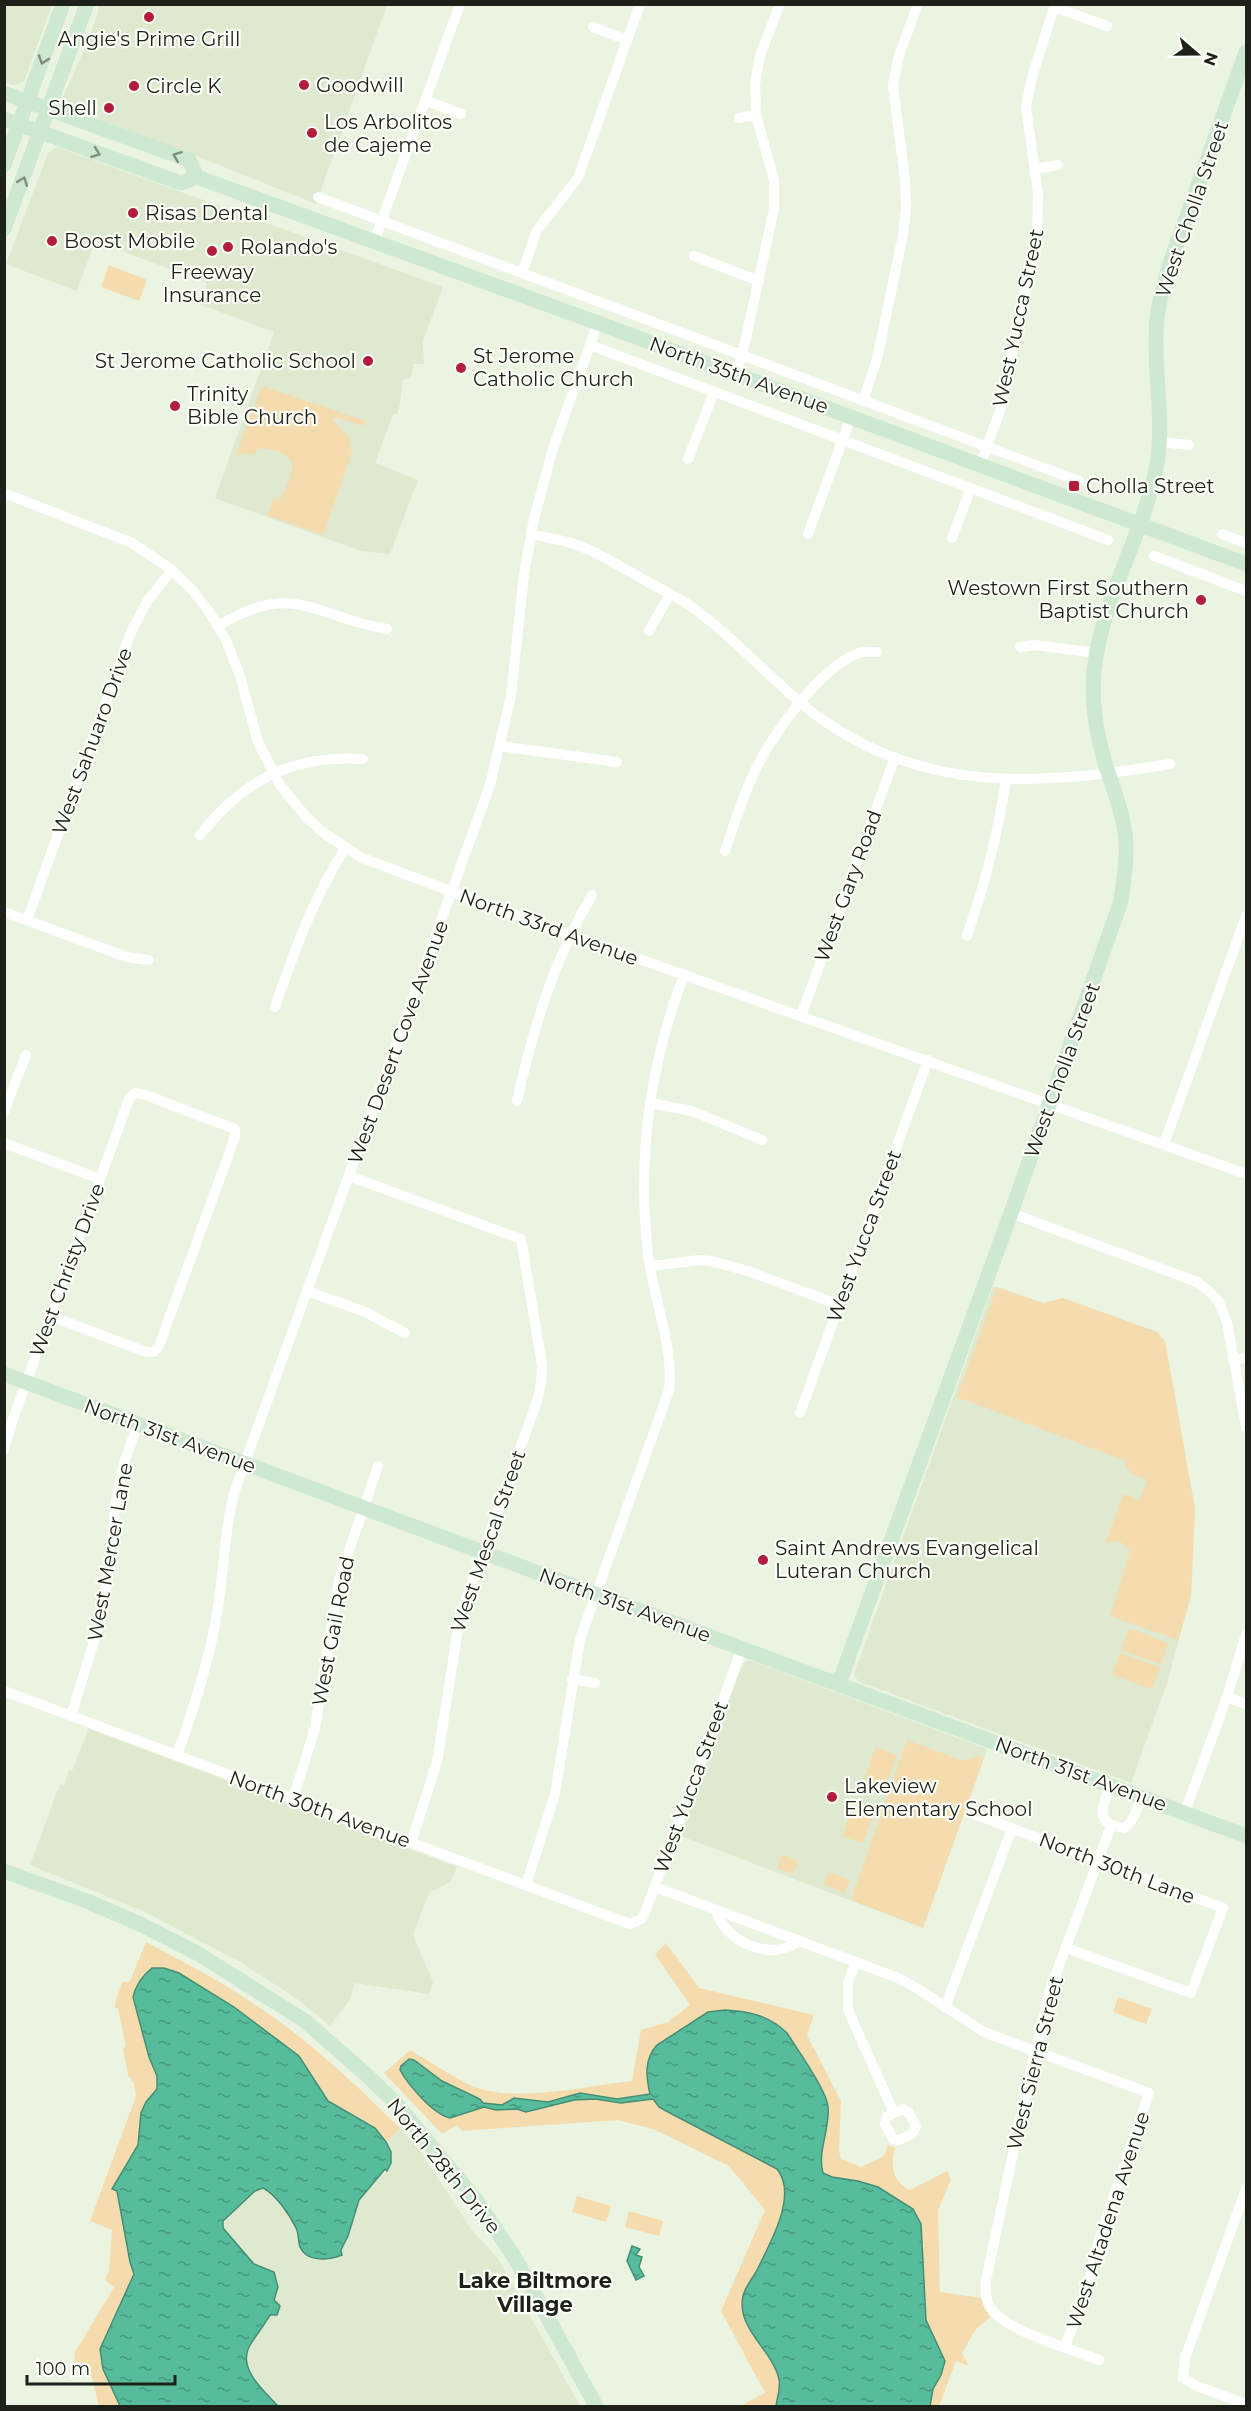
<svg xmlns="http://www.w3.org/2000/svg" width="1251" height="2411" font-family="Montserrat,sans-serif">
	<defs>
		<pattern id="water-ripples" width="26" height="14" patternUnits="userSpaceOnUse" patternTransform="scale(1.5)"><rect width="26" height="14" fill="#56bc9b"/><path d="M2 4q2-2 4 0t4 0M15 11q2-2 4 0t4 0" fill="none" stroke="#47987e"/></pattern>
	</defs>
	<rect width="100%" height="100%" fill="#ebf4e0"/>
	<g fill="#dee9cf">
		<path d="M4,5H52L24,81L15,86L5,82Z"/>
		<path d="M99,5H387L316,204L199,157L67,107L63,101V97L84,50L98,13Z"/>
		<path d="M57,147L443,287L423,341L424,364H413L411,378L403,380L400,404L397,415L393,414L375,463L418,480L390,554L361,551L215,498L274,332L199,304L207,283L95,241L77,291L6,264L48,153Z"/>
		<path d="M993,1286L1043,1303L1063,1298L1157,1332L1165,1341L1195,1509L1191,1596L1167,1683L1131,1783L863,1683L858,1681L854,1674Z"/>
		<path d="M746,1661H752L987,1749L923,1928L681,1836L741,1668Z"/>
		<path d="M89,1729L457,1867L451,1882L429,1893L413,1935L433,1982L429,1994L355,1983L349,2001L330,2026L297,1999L242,1963L143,1911L30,1865L60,1784L64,1785L69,1770L72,1771Z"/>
		<path d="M400,2128L420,2151L471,2229L499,2260L580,2406H278L249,2370L246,2357L250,2345L270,2315L277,2314L280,2306L274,2300L278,2287L274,2272L255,2264L223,2228V2221L255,2191L263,2188L282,2207L297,2229L300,2248L307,2255L316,2259L342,2255L341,2250L348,2236L359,2200L385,2169L391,2152L386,2142Z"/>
	</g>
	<g fill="#f5dcae">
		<path d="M109,265L147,280L139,301L101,287Z"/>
		<path d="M262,386L366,421L364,426L336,417L333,420L348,436L352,453L323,535L267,515L274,498L279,500C297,469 302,452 258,448L255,455L246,453L235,456Z"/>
		<path d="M997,1287L1043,1303L1063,1298L1157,1332L1165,1341L1195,1509L1191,1596L1178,1640L1110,1616L1130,1551L1120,1541L1106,1543L1123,1494L1140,1500L1147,1480L1129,1473V1469L1125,1467L1126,1461L957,1397Z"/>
		<path d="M1129,1628L1168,1643L1161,1664L1121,1650Z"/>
		<path d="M1120,1653L1160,1667L1152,1689L1112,1675Z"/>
		<path d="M907,1740L963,1761L979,1756L984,1758L923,1928L851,1900Z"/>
		<path d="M875,1747L897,1755L884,1790L863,1783Z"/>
		<path d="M855,1800L876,1808L863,1843L842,1836Z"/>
		<path d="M782,1854L798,1861L793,1874L777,1868Z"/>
		<path d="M829,1872L850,1880L845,1893L824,1885Z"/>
		<path d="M146,1942C184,1962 222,1982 257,2006C309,2040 355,2084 400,2128L386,2142L375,2128L328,2101L299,2056L149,2057L157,2076L158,2089L146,2102L141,2113L138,2145L124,2166L117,2191L130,2262L134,2274L100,2355L120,2406H99L89,2366L75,2361L74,2354L114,2287L105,2280L109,2271L112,2230L90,2221L136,2096L134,2083L128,2075L123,2048L126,2047L118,2008H115V2004L122,1982L130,1981Z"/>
		<path d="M666,1943L699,1988L814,2015L807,2035L841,2101L839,2151L841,2159L861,2167L884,2156L888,2145L895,2148C890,2166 892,2181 910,2190L947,2171L951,2180L938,2210L940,2292L981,2298L990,2317L976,2329L962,2353L969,2366L956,2361L939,2406H740L765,2393L721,2311L765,2210L729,2166L653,2129L618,2120L462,2131L457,2125L442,2134L384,2073L410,2050C432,2062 460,2083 484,2090C526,2100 588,2086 632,2081L641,2030L668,2022L690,2005L655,1954Z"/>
		<path d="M1118,1997L1152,2009L1146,2024L1113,2012Z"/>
		<path d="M577,2196L611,2206L606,2222L572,2212Z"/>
		<path d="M629,2211L663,2221L659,2236L625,2227Z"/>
	</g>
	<g fill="url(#water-ripples)" stroke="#458e74" stroke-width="1.5">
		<path d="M152,1968H164L179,1973L234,2007L299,2056L328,2101L375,2128L386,2142L391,2152V2163L387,2171L385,2169L359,2200L348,2236L341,2250L342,2255C329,2260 307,2263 300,2247C298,2241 299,2234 296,2228C290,2215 276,2195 263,2188L255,2191L223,2221V2228L254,2264L274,2272L278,2287L274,2300L280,2306L277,2315H270C264,2326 255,2336 249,2347C238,2369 264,2391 278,2406H120L103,2369L100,2349L134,2274L130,2262L117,2191L112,2189L138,2145L141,2113L146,2102L157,2089V2076L149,2057L133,1997C136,1984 142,1976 152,1968Z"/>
		<path d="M725,2010C749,2011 770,2016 787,2033C797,2049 827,2091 828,2107C830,2130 817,2151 823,2173L832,2177L858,2181L878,2187L913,2209L921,2224L926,2320L945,2361L941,2375L933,2389L930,2406H776C777,2398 781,2387 779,2379C772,2349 736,2329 743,2296C745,2286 754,2277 758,2268C771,2241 798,2195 777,2169L668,2112L659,2107L653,2099L621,2103L595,2099L574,2100L526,2112L517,2109L496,2110L484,2107L450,2118C433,2114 409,2086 400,2070L401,2066L409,2059L414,2060L442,2081L480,2099L483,2103L502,2105L514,2098L548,2102L580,2093L617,2099L650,2094C646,2077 644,2059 657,2045L708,2012Z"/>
		<path d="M632,2246L640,2249L636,2255L642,2257L639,2267L644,2276L636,2280L627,2261Z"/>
	</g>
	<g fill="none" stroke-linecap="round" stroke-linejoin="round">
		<g stroke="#fff" stroke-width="10">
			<path d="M1054,7L1107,26"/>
			<path d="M593,27L627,40"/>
			<path d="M425,100L461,114"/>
			<path d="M739,118L756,115"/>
			<path d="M1035,169L1058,165"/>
			<path d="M318,197L1079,481"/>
			<path d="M374,242L460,4"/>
			<path d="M694,256L759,281"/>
			<path d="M522,273L537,230L578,178L640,4"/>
			<path d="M590,345L1108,540"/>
			<path d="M735,374L742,356L774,209V180L756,115L755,84L760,55L780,4"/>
			<path d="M863,401L877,359L903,235L906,208L905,180L893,85L899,55L918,4"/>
			<path d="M1160,442L1189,445"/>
			<path d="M688,459L714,392"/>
			<path d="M980,465L1000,411L1037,237L1038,193L1026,107L1032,77L1055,4"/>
			<path d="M4,493L132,543L172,570L192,590L208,610L226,640L240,676L258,742L280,785L307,818L325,834L362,858L509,913L1246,1174"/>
			<path d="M531,534C547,538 564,540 580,546C603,555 626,570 648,582C662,590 678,597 692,607C735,638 770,679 812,712C922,796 1042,785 1170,764"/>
			<path d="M808,534L851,417"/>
			<path d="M1222,534L1246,543"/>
			<path d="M952,538L971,488"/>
			<path d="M1154,556L1246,591"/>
			<path d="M218,626C293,580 313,616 387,629"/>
			<path d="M649,631L670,594"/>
			<path d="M1020,647L1035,645L1096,653"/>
			<path d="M500,746L617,762"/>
			<path d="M200,835C244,780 291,755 363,759"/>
			<path d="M725,851C734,825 742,798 754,773C772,735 819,668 859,653C865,651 871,652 877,652"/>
			<path d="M4,912L127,957L149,960"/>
			<path d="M27,920L132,630L148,600L172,570"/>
			<path d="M967,936C985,884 998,834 1006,780"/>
			<path d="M275,1007C294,952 313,898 345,849"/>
			<path d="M801,1016L895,757"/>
			<path d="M517,1101C533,1029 554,959 592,895"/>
			<path d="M650,1103L692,1111L762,1140"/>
			<path d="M4,1112L26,1055"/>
			<path d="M4,1143L100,1179"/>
			<path d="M1164,1144L1246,916"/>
			<path d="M349,1176L521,1239L542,1365L541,1383L537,1401L460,1616L437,1762L411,1843"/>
			<path d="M1011,1213L1197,1282L1210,1292L1219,1302L1227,1322L1246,1427"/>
			<path d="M650,1266L700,1260L711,1261L748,1271L839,1305"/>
			<path d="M307,1291L365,1312L405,1333"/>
			<path d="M1233,1360L1246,1358"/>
			<path d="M800,1413L928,1060"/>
			<path d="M4,1450L13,1419L129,1099L135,1093L143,1094L235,1129V1137L159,1346L154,1352H146L50,1316"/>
			<path d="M572,1679L595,1683"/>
			<path d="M4,1691L630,1924L641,1919L645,1913L742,1648"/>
			<path d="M1227,1697L1246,1704"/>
			<path d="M71,1716L99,1625L109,1572L116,1500L124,1463L138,1424"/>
			<path d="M177,1755C194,1708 209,1662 217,1613C224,1573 224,1532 234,1493L490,785L511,696L524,574L534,519L553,448L598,323"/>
			<path d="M1110,1785C1102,1807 1094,1824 1124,1828C1135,1820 1137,1809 1141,1797"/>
			<path d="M293,1799L315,1728L339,1580L378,1466"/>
			<path d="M1185,1812L1227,1697L1246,1634"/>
			<path d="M977,1815L1223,1908L1191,1993L1066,1948"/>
			<path d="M526,1885L555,1794L580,1639L669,1390C674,1345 653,1299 648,1254C637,1159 650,1064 684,975"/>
			<path d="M655,1887L898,1978L920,1990L984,2032L1149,2093L1101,2233L1085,2295L1065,2346"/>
			<path d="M716,1910C723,1941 774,1964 799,1940"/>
			<path d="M856,1962L848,1982V2010L894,2113"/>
			<path d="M945,2008L1012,1828"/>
			<path d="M903,2109L909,2113L916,2126L912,2134L899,2140L893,2139L885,2124L886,2117Z"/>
			<path d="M1246,2189L1185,2358L1183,2378L1197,2386L1246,2404"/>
			<path d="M1099,2360C1071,2349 1005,2331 990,2307C985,2299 985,2290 986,2280L1032,2064L1050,1990L1111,1826"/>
		</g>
		<g stroke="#cee8d2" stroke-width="15">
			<path d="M4,93L189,160L197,177"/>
			<path d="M4,119L181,183L197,177L205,180L598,323L1246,564"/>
			<path d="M4,165L63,4"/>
			<path d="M4,229L87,4"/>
			<path d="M4,1374L1246,1836"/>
			<path d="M839,1683L1011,1213L1121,901C1124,878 1128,856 1125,833C1122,808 1112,786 1105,763C1098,739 1093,712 1093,687C1095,607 1143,541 1157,464C1165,415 1152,367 1157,319C1159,301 1164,283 1169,266L1246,52"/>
			<path d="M4,1871L89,1902L140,1924L197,1953L305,2021L361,2070L395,2102L476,2200L515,2258L596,2406"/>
		</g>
	</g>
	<defs><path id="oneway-chevron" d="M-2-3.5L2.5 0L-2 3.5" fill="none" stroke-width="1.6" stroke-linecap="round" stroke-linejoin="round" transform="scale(1.5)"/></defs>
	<g stroke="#7f8e7f">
		<use href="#oneway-chevron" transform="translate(43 60) rotate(109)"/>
		<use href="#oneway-chevron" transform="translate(96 153) rotate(20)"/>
		<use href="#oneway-chevron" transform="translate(177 156) rotate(-159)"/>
		<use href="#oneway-chevron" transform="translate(23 181) rotate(-69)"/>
	</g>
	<g fill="#b11d3a" stroke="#fbfff7" stroke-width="2">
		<circle cx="149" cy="17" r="6"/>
		<circle cx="304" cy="85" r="6"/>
		<circle cx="134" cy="86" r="6"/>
		<circle cx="109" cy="108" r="6"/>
		<circle cx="312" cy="133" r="6"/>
		<circle cx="133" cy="213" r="6"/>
		<circle cx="52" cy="241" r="6"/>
		<circle cx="228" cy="247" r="6"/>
		<circle cx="212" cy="251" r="6"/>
		<circle cx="368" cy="361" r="6"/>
		<circle cx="461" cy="368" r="6"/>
		<circle cx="175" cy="406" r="6"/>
		<rect x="1068" y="480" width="12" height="12" rx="3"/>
		<circle cx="1201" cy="600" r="6"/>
		<circle cx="763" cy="1560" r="6"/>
		<circle cx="832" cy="1797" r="6"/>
	</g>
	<g text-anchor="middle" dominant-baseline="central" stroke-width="4.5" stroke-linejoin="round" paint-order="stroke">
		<g font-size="20" fill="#1e211a" stroke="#fbfff7" text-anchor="start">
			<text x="149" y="39" text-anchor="middle">Angie's Prime Grill</text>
			<text x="316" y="85">Goodwill</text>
			<text x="146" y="86">Circle K</text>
			<text x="97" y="108" text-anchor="end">Shell</text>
			<text x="324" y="122">Los Arbolitos<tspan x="324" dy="23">de Cajeme</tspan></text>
			<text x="145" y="213">Risas Dental</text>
			<text x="64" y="241">Boost Mobile</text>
			<text x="240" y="247">Rolando's</text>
			<text x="212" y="272" text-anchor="middle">Freeway<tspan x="212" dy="23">Insurance</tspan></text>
			<text x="473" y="356">St Jerome<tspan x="473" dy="23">Catholic Church</tspan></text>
			<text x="356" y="361" text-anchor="end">St Jerome Catholic School</text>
			<text x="187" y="394">Trinity<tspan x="187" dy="23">Bible Church</tspan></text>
			<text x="1086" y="486">Cholla Street</text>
			<text x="1189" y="588" text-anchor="end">Westown First Southern<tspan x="1189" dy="23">Baptist Church</tspan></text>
			<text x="775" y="1548">Saint Andrews Evangelical<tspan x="775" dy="23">Luteran Church</tspan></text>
			<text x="844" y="1786">Lakeview<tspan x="844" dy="23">Elementary School</tspan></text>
		</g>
		<g font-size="20" fill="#1e211a" stroke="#fbfff7">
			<text transform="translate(1192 209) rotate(-71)">West Cholla Street</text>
			<text transform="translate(1018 318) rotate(-78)">West Yucca Street</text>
			<text transform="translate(739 375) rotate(20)">North 35th Avenue</text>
			<text transform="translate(92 741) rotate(-70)">West Sahuaro Drive</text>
			<text transform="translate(848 886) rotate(-70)">West Gary Road</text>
			<text transform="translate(549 927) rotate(20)">North 33rd Avenue</text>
			<text transform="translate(398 1042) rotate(-70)">West Desert Cove Avenue</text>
			<text transform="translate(1062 1070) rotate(-70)">West Cholla Street</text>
			<text transform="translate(864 1236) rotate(-70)">West Yucca Street</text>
			<text transform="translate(67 1270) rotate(-70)">West Christy Drive</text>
			<text transform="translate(170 1436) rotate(20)">North 31st Avenue</text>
			<text transform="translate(488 1541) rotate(-71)">West Mescal Street</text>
			<text transform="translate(110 1552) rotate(-80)">West Mercer Lane</text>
			<text transform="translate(625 1605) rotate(20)">North 31st Avenue</text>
			<text transform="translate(333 1631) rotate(-79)">West Gail Road</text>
			<text transform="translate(1081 1774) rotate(20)">North 31st Avenue</text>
			<text transform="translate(691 1787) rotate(-70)">West Yucca Street</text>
			<text transform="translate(320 1809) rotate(20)">North 30th Avenue</text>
			<text transform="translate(1117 1868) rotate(21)">North 30th Lane</text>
			<text transform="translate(1035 2063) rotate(-76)">West Sierra Street</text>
			<text transform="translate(444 2166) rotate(51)">North 28th Drive</text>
			<text transform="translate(1108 2220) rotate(-72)">West Altadena Avenue</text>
		</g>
		<g font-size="21" font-weight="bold" fill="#1e211a" stroke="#fbfff7">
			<text x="535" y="2280">Lake Biltmore<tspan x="535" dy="24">Village</tspan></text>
		</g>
	</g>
	<rect width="1251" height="2411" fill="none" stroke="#1e211a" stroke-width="12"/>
	<g transform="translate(1197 54) rotate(110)" stroke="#fbfff7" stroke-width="4.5" paint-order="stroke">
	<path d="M0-4.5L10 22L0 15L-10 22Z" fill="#1e211a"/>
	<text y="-9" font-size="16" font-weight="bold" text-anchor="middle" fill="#1e211a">N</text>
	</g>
	<path d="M27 2375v9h148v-9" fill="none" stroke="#1e211a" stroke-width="3"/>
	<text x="36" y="2375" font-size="18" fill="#1e211a" stroke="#fbfff7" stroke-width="4.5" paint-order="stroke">100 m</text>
</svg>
